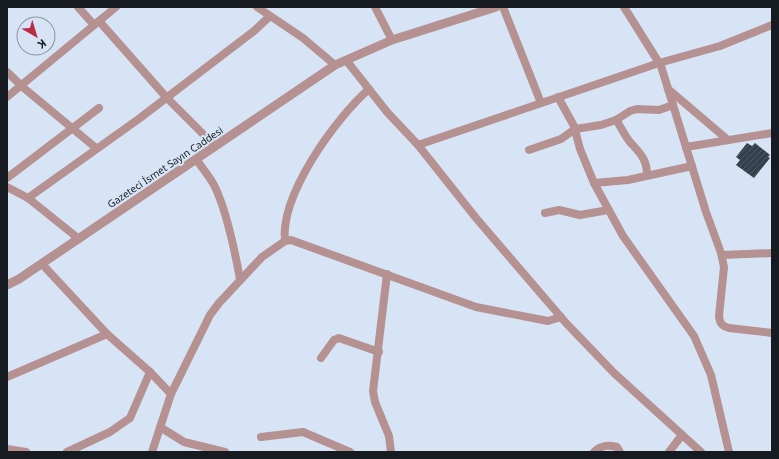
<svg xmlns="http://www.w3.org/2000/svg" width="779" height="459" font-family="'Noto Sans',sans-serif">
	<defs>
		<pattern id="building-hatch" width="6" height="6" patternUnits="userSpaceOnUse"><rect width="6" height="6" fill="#35404e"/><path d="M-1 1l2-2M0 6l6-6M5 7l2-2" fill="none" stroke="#4f5964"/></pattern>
	</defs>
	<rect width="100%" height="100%" fill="#d6e4f5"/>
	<path fill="url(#building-hatch)" d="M747,143L752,146L755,143L770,155L768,157L770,158L754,178L736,165L740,160L736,157Z"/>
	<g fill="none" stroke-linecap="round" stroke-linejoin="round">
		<g stroke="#b69191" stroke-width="8">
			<path d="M78,7L94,25"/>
			<path d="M257,7L303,38L335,65"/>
			<path d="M375,7L392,40"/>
			<path d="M503,7L541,103"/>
			<path d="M624,7L661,66L706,212L721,253L724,267L719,316C720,324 722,326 729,328L772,333"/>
			<path d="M99,21L167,98L215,146"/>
			<path d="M346,60L387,112L418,145L476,218L566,323L614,373L701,452"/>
			<path d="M7,72L25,89L96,148"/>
			<path d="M668,89L728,140"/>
			<path d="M7,97L116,7"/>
			<path d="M558,97L574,126L580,149L594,183L623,236L694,336L711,375L729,452"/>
			<path d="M616,120C621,127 625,136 630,142C640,153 647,159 647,175"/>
			<path d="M418,145L659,63L720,46L772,25"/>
			<path d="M686,147L772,133"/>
			<path d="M529,150L561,139L575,129L601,125L616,120L630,111L637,109L659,110L673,105"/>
			<path d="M196,159C202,168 210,177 215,187C227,212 235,252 240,279"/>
			<path d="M7,178L99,108"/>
			<path d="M594,183L628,180L692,166"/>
			<path d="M7,187L28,198L79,239"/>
			<path d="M28,198L140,118L254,31L270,16"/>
			<path d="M545,213L559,210L580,215L608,210"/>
			<path d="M285,241C280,195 335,119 369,89"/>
			<path d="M722,255L772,253"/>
			<path d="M42,264L107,334L150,372L171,394L152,452"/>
			<path d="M387,274L373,391L375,402L389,436L391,452"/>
			<path d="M321,358L334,340L339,338L379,352"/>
			<path d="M7,377L107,334"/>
			<path d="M171,394L210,315L219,303L262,257L285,241L291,240L476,307L548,321L561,317"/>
			<path d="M160,427L184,442L225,452"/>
			<path d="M261,437L303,432L350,452"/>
			<path d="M7,449L26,452"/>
			<path d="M67,452L110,432L130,418L150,372"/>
			<path d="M594,452C601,445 608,445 617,447L620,452"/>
			<path d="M669,452L682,435"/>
		</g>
		<path stroke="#b69191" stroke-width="9" d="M7,285L19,279L335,65L392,40L496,7"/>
	</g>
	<g text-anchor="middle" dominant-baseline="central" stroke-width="4" stroke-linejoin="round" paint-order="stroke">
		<g font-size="10" fill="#161b21" stroke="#d6e4f5">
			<text transform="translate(165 167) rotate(-34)">Gazeteci İsmet Sayın Caddesi</text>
		</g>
	</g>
	<rect width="779" height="459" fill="none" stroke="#161b21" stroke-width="16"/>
	<g transform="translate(36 36) rotate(142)"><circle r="19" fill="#d6e4f5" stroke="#8994a0"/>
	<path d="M0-3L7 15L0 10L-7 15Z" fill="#bc2b43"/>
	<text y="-6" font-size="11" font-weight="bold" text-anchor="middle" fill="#161b21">K</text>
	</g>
</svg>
